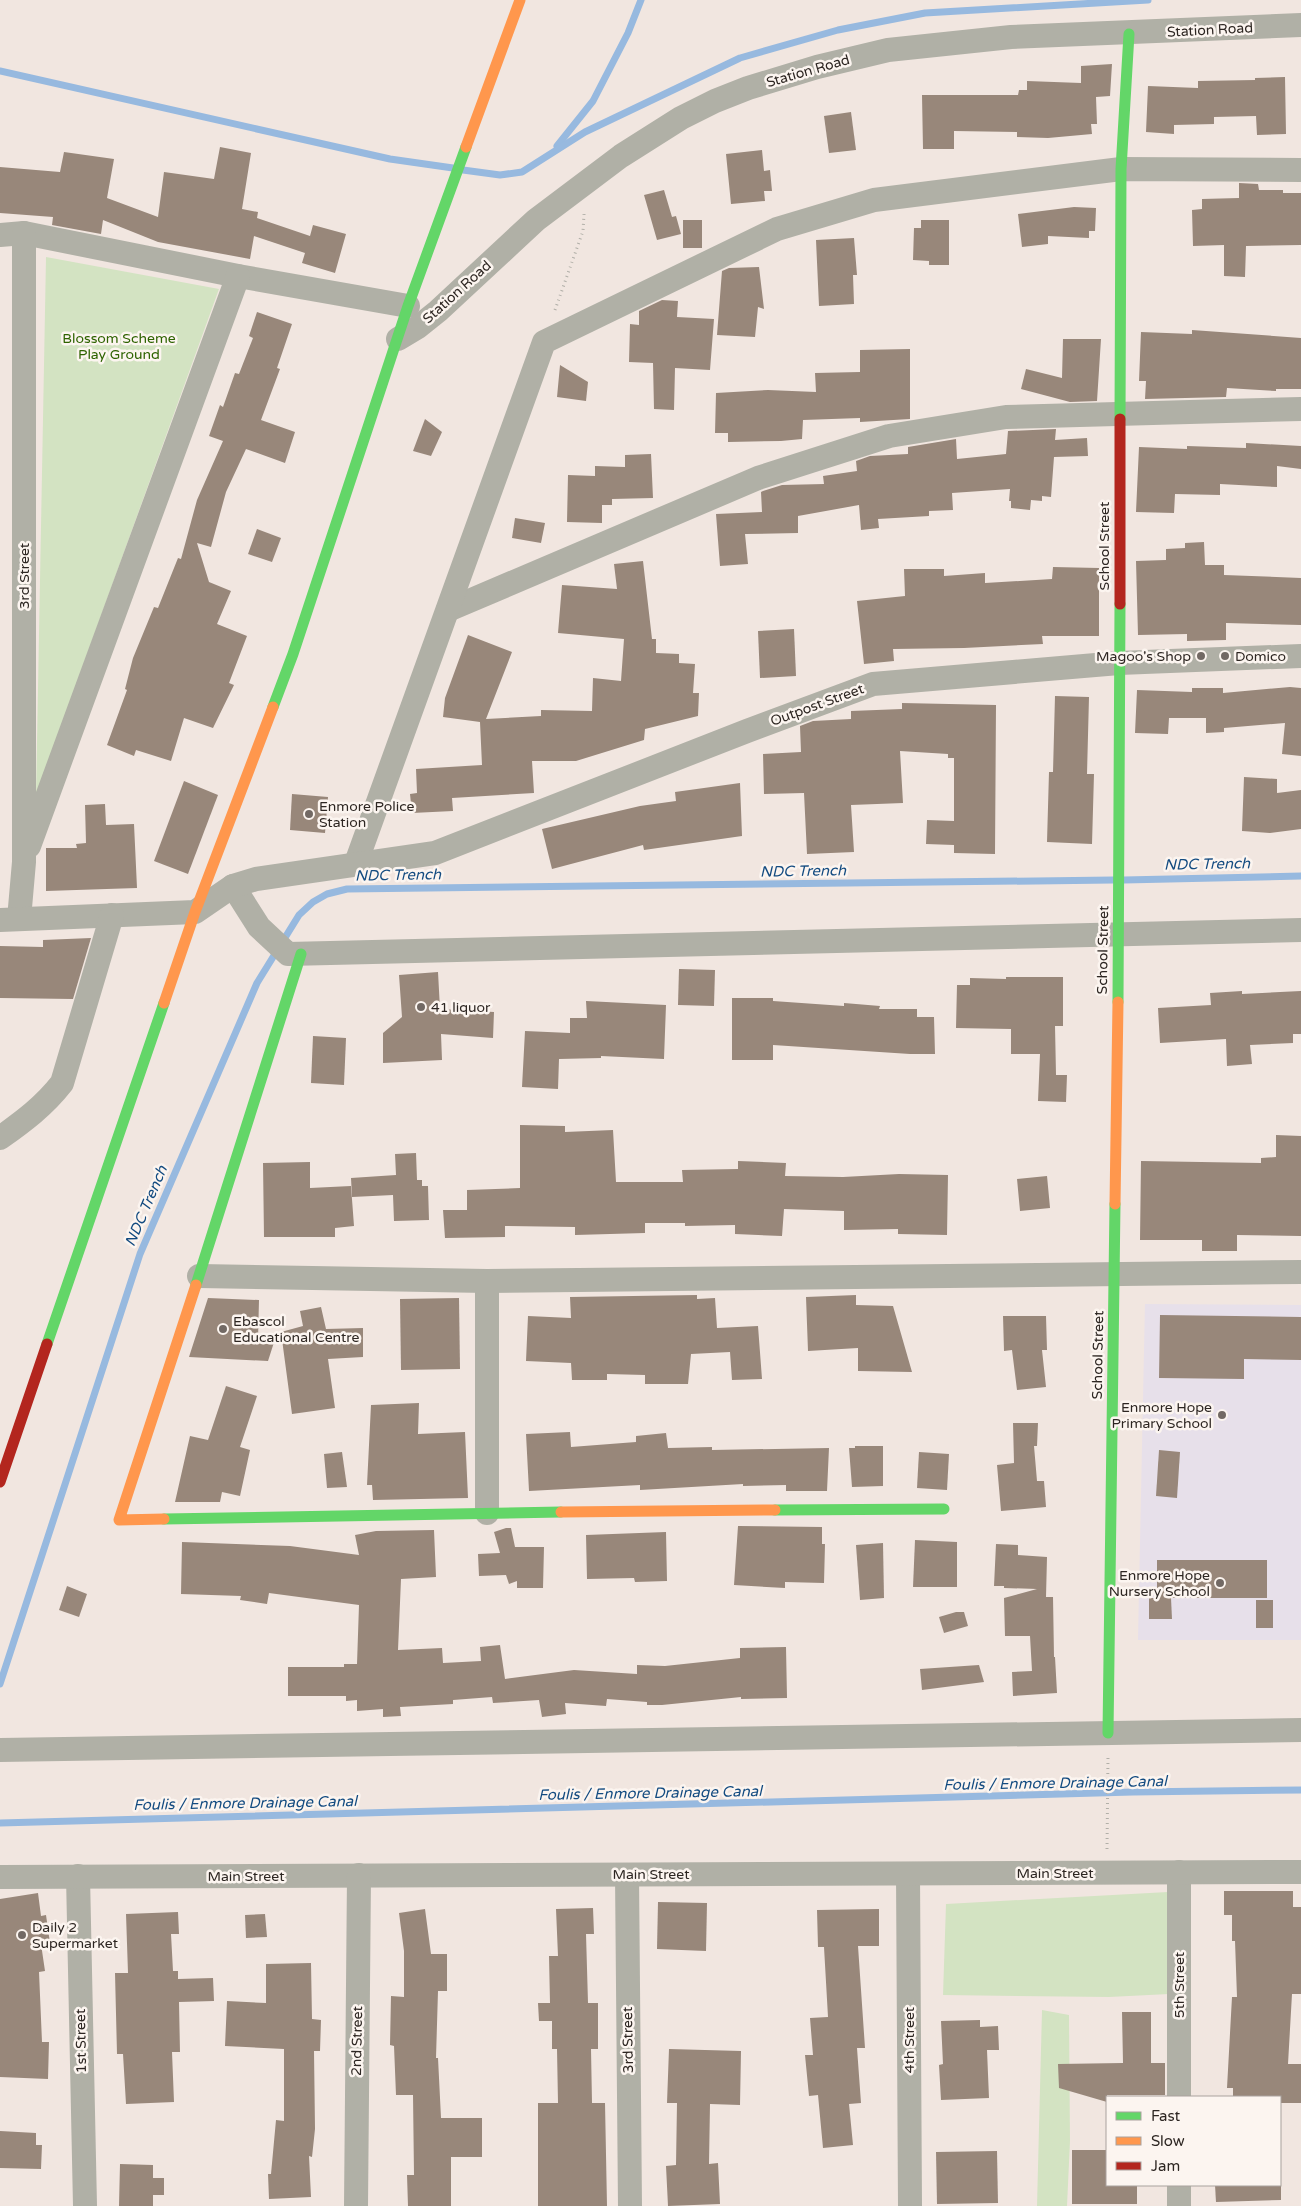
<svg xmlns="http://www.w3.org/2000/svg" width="1301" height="2206" font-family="'Varela Round',sans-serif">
	<rect width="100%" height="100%" fill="#f1e6e0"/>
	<path fill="#e7e0ea" d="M1145,1304L1301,1305V1640H1138Z"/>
	<g fill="#d3e3c2">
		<path d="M46,257L219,289L36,796Z"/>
		<path d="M1168,1892L1169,1994L1109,1997L943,1995L946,1904Z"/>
		<path d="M1042,2010L1069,2015L1070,2141L1067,2206H1037Z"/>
	</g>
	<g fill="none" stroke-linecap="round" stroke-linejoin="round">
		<g stroke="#97b9df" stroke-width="7">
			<path d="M0,71L390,159L453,168"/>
			<path d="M557,146L593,101L628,33L641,0"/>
			<path d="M463,170L500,175L522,172L585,132L740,58L838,30L925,13L1148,0"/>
			<path d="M1124,880L1301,876"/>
			<path d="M0,1684L140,1254L257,983L299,915L313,902L327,894L347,889L1113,880"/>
			<path d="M0,1823L1133,1792L1301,1790"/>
		</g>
	</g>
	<g fill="#98877a">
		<path d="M1112,64L1110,96L1096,97L1097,124H1091L1092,134L1048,138L1017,137V132L954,131V149H923L922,95H1018L1019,90H1027V81L1081,83V66Z"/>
		<path d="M1285,77L1286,134L1257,135L1256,116L1214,117V124L1174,125V134L1146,132L1148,86L1198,88V81L1255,80V78Z"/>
		<path d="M851,112L856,150L829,153L824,116Z"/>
		<path d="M220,147L251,153L242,209L258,212L257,218L310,236L313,225L346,234L335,273L302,263L305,253L254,236L250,259L158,242L103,220L101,234L52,225L53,217L0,213V167L60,172L64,152L114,159L107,198L158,217L164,172L214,179Z"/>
		<path d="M762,150L764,171L770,170L772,191H764L765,201L731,204L726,154Z"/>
		<path d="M1239,183L1258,184L1259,190H1283V193H1301V245L1246,246L1245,277L1224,276V245L1193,246L1192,210L1202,209V199L1239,198Z"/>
		<path d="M664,190L672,217L676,216L681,234L657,240L644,195Z"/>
		<path d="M1074,207L1096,208L1095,231H1089V238L1048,236V244L1022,247L1018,214Z"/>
		<rect x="683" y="220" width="19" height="28"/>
		<path d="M921,220H949V265H929V261L913,260L914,228H921Z"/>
		<path d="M854,238L857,275H853L854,304L819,306L816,240Z"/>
		<path d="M759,267L764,309L758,307L755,337L717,335L722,271L729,268Z"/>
		<path d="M662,300L678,301L677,317L714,319L710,370L675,368L674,410L654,409L653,363L629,362L630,324L639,325V311Z"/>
		<path d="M257,312L292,324L277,368L280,369L261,420L295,432L285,463L246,449L226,492L211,547L197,543L209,582L231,591L217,624L247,636L229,683L234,685L213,728L184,718L171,761L136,750L134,756L107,745L127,690L125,689L133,658L154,607L158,608L178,558L181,559L197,500L223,441L209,436L220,405L223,407L235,373L239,374L253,338L249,336Z"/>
		<path d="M1192,330L1301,338V389H1276V391L1227,388L1226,397L1145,399L1146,381H1139L1141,332L1192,334Z"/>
		<path d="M1063,339H1101L1097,401L1070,402L1021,389L1026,369L1062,378Z"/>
		<path d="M910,349V419L860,422V418L803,420L802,439L781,441L728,442V433H715L716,393L768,390L816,392L815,373L860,372V350Z"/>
		<path d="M560,365L588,382L586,401L557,397Z"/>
		<path d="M425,419L442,432L431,456L413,451Z"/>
		<path d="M1056,429L1055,440L1087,438L1088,456L1054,457L1051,497L1042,496V501L1031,500L1030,510L1011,508V501H1009L1010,489L952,493L953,510L929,511V516L878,519L879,528L861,530L859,505L798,516V533L745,534L748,564L720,566L716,514L762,512L761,492L763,491L782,485L824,484L823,476L857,471L856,461L870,456L908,454V447L956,439L957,459L1006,454L1008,431Z"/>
		<path d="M1246,443L1301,446V469L1277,466V487L1220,484V495L1175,494L1174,513L1136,512L1139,447L1187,449V446L1246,448Z"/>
		<path d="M651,454L653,498L612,499V505H602V523L567,522L568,475L595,476V466L625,467V455Z"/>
		<path d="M515,518L545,523L541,543L512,538Z"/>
		<path d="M257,529L281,538L272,562L248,554Z"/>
		<path d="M1204,542L1205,565H1224V575L1301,578V625L1226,623V640L1187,641V634L1138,635L1136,561L1166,560V549L1185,548V543Z"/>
		<path d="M643,561L652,639H656V653L679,654V663L695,664L693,693H699L698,716L645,729L644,740L576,761H532L534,793L452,798L453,811L412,813L410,794L417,793L416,769L482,765L480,722L443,717L445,698L468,635L512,652L486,719L541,716V710L592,711L593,678L621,681L624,639L558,633L562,585L617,589L614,564Z"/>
		<path d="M1053,567L1099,568V636H1042L1043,644L964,648L893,649L894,661L864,664L857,601L905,596L904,569H944V576L985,573V583L1052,579Z"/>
		<path d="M794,629L796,676L760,678L758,631Z"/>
		<path d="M1290,687L1301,688V756L1282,754L1285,723L1224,728V732L1206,733V718H1169L1168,734L1135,733L1137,690L1192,692V688H1223V693Z"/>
		<path d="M1055,696L1089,697L1087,774H1094L1092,844L1047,842L1049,772H1053Z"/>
		<path d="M902,703L996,705L995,854L954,853V845L926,844L927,820L954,821V758H948V754L900,751L903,803L851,805L854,852L807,854L804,793L764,794L763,754L801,752L800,726L813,721L851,719V711L902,709Z"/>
		<path d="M1244,777L1277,779V793L1301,790V829L1270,833L1242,831Z"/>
		<path d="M184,781L218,795L188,874L154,861Z"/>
		<path d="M740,783L742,836L644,850L643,845L552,869L542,829L640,806L676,801L675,792Z"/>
		<path d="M292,794L328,797L325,833L290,830Z"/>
		<path d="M105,804L106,825L134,824L137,888L46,891V848H77L76,844L86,843L85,805Z"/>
		<path d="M91,938L73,999L0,998V946L43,947V940Z"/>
		<path d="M679,969L715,970L714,1006L678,1005Z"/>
		<path d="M438,972L440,1009L494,1012L493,1038L441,1034L442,1060L383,1063V1033L402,1017L399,975Z"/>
		<path d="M1006,977H1063V1026H1055L1056,1075H1067L1066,1102L1038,1101L1040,1054H1011V1029L956,1028L957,985H970V978L1006,979Z"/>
		<path d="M1242,991V994L1301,991V1034H1293V1043L1250,1045L1252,1064L1227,1066L1226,1039L1160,1043L1158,1008L1211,1005L1210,993Z"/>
		<path d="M732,998H773V1001L844,1006V1003L880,1006L879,1009H917V1017H934L935,1054H910L773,1045V1060H732Z"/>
		<path d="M586,1001L666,1005L664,1059L601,1056V1058L559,1059L558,1089L522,1087L525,1031L570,1033V1018H587Z"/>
		<path d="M313,1036L346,1038L344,1085L311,1083Z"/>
		<path d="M520,1125L565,1126V1132L613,1130L616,1182H683L682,1170L738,1169V1161L786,1163L785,1176L843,1177L899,1174L948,1175L947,1235L898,1234V1229L844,1230V1211L784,1209L782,1236L735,1234V1225L685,1226V1223H645V1233L575,1235V1227L505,1226V1237L445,1238L443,1210H467V1190L520,1188Z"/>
		<path d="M1276,1135L1301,1136V1236L1237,1235V1251H1202V1240H1140L1141,1161L1261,1163V1158L1276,1157Z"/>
		<path d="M416,1153L417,1180H422V1186H428L429,1220L394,1221L393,1195L352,1197L351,1178L396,1175L395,1154Z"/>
		<path d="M310,1162V1188L351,1186L354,1226L335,1228V1237H264L263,1163Z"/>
		<path d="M1047,1176L1050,1208L1020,1211L1017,1179Z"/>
		<path d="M697,1295V1299L715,1298L717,1328L758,1326L762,1379L732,1380L730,1352L691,1354L688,1384H645V1375L607,1374V1380H572L571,1363L526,1361L528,1316L571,1318L570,1297Z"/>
		<path d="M856,1295V1305L893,1306L912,1372L858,1371V1348L808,1351L806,1297Z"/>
		<path d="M208,1298L259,1300L258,1339L277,1333L268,1361L189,1357Z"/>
		<path d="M459,1298L460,1369L401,1370L400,1299Z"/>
		<path d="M321,1307L326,1329L363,1328V1357L328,1359L335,1408L292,1414L281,1332L303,1326L300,1311Z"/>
		<path d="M1160,1315L1301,1317V1360L1244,1359V1379L1159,1378Z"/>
		<path d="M1003,1316H1046L1047,1350H1042L1046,1387L1017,1390L1012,1350L1004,1351Z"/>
		<path d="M226,1386L257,1396L240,1447L250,1450L240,1496L222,1492L220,1502H175L190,1436L208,1440Z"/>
		<path d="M419,1403L418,1434L465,1432L468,1498L373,1500L372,1485H367L371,1405Z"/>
		<path d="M1013,1423H1038L1037,1446H1034L1037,1481H1044L1046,1507L1001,1511L997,1465L1014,1463Z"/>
		<path d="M570,1432L571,1447L636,1442V1436L666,1433L668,1448L712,1447V1450L829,1448L827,1491H786V1485L743,1486V1484L640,1490V1485L529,1491L526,1434Z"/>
		<path d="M855,1446H883V1486L852,1487L849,1448H855Z"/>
		<path d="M1159,1450L1180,1452L1177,1498L1156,1496Z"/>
		<path d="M342,1452L347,1487L327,1488L324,1454Z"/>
		<path d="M919,1452L949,1454L947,1490L917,1488Z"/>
		<path d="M738,1526L822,1527V1544H825L824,1583L785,1582V1588L734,1585Z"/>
		<path d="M506,1528H511L515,1547H544L543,1588H517V1581L509,1584L506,1575L479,1576L478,1554L500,1553L494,1532Z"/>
		<path d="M434,1530L436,1577L401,1579L398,1650L442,1648L443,1663L481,1661L480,1647L500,1645L505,1679L574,1670L637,1674V1665L665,1666L740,1658V1648L786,1647L787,1698L741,1699V1697L662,1705H647V1702L607,1699L606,1706L565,1703L566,1714L542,1717L539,1700L493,1703L492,1697L453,1700V1704L400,1707L401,1716L383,1717V1709L357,1711V1700L346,1701V1696H288V1667H344V1664H357L359,1605L269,1593L267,1604L240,1600L241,1596L181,1594L182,1542L290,1546L359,1555L355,1535L376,1531Z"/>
		<path d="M666,1532L667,1581L635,1582L634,1578L587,1579L586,1535Z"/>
		<path d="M915,1540L957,1542V1587H913Z"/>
		<path d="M883,1543L884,1598L860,1600L856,1545Z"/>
		<path d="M996,1544L1018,1545V1555L1047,1557L1046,1597H1053L1054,1657H1055L1057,1693L1013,1696L1012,1672L1032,1671L1030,1636H1005L1004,1598L1037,1589L1004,1588V1586H994Z"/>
		<rect x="1157" y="1560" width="110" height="38"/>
		<path d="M67,1586L87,1594L79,1617L59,1610Z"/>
		<path d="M1149,1598H1171L1172,1619H1149Z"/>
		<rect x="1256" y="1600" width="17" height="28"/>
		<path d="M956,1612H964L968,1626L944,1633L939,1617Z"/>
		<path d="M979,1665L984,1682L922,1690L920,1669Z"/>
		<path d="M1224,1891H1293V1907H1301V1994H1292L1288,2064H1301V2103H1280V2097H1233V2088H1227L1232,1997H1237L1235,1941H1232V1915H1224Z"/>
		<path d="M38,1893L41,1916L46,1915L50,1943L41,1944L45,1971L39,1972L42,2042H49L48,2079L0,2077V1899Z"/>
		<path d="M658,1902L707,1903L706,1951L657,1949Z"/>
		<path d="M593,1908L594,1934H586L588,2003H598V2049H591L592,2103H605L607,2206H538V2103H558L557,2049H552V2021H539L538,2003H550L549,1956H558L556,1909Z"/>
		<path d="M425,1909L431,1954H447V1991H438L436,2058H438L441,2118H482V2157H451V2206H408L407,2175H414L413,2095H396L394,2046L390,2045L391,1996L404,1997V1951L399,1913Z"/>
		<path d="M879,1909V1946H858L865,2048H857L861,2103L849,2104L853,2145L823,2148L818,2095L809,2096L805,2055H813L810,2018L828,2017L824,1947H818L817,1910Z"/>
		<path d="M178,1912L179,1934H171L173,1971H178V1979L213,1978L214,2001L179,2002L180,2052H172L174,2102L126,2104L123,2054H117L115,1973H128L126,1914Z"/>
		<path d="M265,1914L267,1937L246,1938L245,1915Z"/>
		<path d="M311,1963L312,2019L321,2020L320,2051H314L315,2129L312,2157L309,2156L311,2197L269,2199L268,2174H271L276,2120L284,2121V2049L225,2046L227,2001L266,2003V1964Z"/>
		<path d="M1122,2012H1151V2063H1165V2095H1107V2102L1059,2088L1058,2064L1123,2063Z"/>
		<path d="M980,2020V2027L998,2026L999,2050H987L989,2098L941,2100L939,2065L943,2064L941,2021Z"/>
		<path d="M669,2049L741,2051L740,2105L710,2104L709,2164L718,2163L720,2204L668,2206L666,2166L676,2165L677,2103H667Z"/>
		<path d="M0,2131L36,2133V2145H42L41,2169L0,2168Z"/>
		<path d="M1072,2150H1107V2185H1137V2204H1072Z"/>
		<path d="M997,2151L998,2203L937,2204L936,2152Z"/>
		<path d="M120,2164L153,2165V2178H164V2195H153V2206H119Z"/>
		<path d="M1215,2185H1281V2200L1216,2202Z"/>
	</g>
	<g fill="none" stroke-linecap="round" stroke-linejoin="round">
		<g stroke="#b1afa8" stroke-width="3" stroke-dasharray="1 4" stroke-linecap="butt">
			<path d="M555,310L583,231L584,214"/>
			<path d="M1107,1849L1108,1756"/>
		</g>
		<g stroke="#b0b0a6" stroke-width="24">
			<path d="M0,235L24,233L238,276L408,306"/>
			<path d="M398,339L418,327L438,311L536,220L621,156L681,118L715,101L748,88L817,67L888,50L1011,37L1301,25"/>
			<path d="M448,610L758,478L889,436L1006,417L1301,409"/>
			<path d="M29,846L238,276"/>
			<path d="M356,863L544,342L777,229L874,200L1121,169L1301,170"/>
			<path d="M233,886L259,927L288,954L1301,930"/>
			<path d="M19,919L24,862V233"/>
			<path d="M0,920L195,912L233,886L256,879L435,853L747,731L873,684L1119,663L1301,656"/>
			<path d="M0,1138C24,1121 44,1106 62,1083L112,915"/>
			<path d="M199,1276L487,1281L1301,1272"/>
			<path d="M487,1513V1281"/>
			<path d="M0,1750L1301,1730"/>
			<path d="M1179,1872V2097"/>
			<path d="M908,1874L910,2206"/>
			<path d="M627,1875L630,2206"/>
			<path d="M78,1876L85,2206"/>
			<path d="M0,1877L1301,1872"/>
			<path d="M1179,2185V2206"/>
			<path d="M356,2206L359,1875"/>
		</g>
		<g stroke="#63d668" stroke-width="11">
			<path d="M1120,419L1121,169L1129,34"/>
			<path d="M273,707L293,654L408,306L466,147"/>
			<path d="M1118,1002L1120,604"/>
			<path d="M196,1285L301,954"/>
			<path d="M47,1344L164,1003"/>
			<path d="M775,1510L944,1509"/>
			<path d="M164,1519L561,1512"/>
			<path d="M1108,1733L1115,1204"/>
		</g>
		<g stroke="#ff974d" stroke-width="11">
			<path d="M466,147L520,0"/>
			<path d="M164,1003L195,912L273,707"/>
			<path d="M1115,1204L1118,1002"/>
			<path d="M561,1512L775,1510"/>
			<path d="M164,1519L119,1520L196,1285"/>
		</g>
		<g stroke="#b3261e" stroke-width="11">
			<path d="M1120,604V419"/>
			<path d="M0,1482L47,1344"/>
		</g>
	</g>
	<g fill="#726964" stroke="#fcf5f0" stroke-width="2">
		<circle cx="1201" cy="656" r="5"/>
		<circle cx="1225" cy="656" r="5"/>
		<circle cx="309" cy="814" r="5"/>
		<circle cx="421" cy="1007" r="5"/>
		<circle cx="223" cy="1329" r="5"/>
		<circle cx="1222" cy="1415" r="5"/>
		<circle cx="1220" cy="1583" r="5"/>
		<circle cx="22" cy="1935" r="5"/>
	</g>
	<g text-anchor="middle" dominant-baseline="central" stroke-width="5" stroke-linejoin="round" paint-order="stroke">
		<g font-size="14" fill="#2d2622" stroke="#fcf5f0">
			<text transform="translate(1210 30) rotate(-3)">Station Road</text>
			<text transform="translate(808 71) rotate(-16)">Station Road</text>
			<text transform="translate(457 292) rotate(-42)">Station Road</text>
			<text transform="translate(1104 546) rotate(-90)">School Street</text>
			<text transform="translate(24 576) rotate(-90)">3rd Street</text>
			<text transform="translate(817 705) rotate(-20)">Outpost Street</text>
			<text transform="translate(1103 950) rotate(-89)">School Street</text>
			<text transform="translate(1098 1355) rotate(-89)">School Street</text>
			<text x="1055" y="1873">Main Street</text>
			<text x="651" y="1874">Main Street</text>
			<text x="246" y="1876">Main Street</text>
			<text transform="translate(1179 1985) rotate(-90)">5th Street</text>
			<text transform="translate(628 2040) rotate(-91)">3rd Street</text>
			<text transform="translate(909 2040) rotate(-90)">4th Street</text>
			<text transform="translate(81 2041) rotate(-91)">1st Street</text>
			<text transform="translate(357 2041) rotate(-89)">2nd Street</text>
		</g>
		<g font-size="14" fill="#2e6300" stroke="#fcf5f0">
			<text x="119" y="338">Blossom Scheme<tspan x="119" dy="16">Play Ground</tspan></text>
		</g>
		<g font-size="14" fill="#2d2622" stroke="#fcf5f0" text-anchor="start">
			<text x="1191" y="656" text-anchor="end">Magoo's Shop</text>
			<text x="1235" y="656">Domico</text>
			<text x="319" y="806">Enmore Police<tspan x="319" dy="16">Station</tspan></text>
			<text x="431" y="1007">41 liquor</text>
			<text x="233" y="1321">Ebascol<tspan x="233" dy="16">Educational Centre</tspan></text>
			<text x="1212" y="1407" text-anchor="end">Enmore Hope<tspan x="1212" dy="16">Primary School</tspan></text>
			<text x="1210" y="1575" text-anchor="end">Enmore Hope<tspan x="1210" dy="16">Nursery School</tspan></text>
			<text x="32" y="1927">Daily 2<tspan x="32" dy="16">Supermarket</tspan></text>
		</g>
		<g font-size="15" font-style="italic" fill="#134b80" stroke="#fcf5f0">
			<text transform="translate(1207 864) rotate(-1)">NDC Trench</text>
			<text transform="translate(803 871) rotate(-1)">NDC Trench</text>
			<text transform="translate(398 875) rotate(-1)">NDC Trench</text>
			<text transform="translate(146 1206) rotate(-67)">NDC Trench</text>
			<text transform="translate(1055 1783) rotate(-1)">Foulis / Enmore Drainage Canal</text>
			<text transform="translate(650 1793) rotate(-1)">Foulis / Enmore Drainage Canal</text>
			<text transform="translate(245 1803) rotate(-1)">Foulis / Enmore Drainage Canal</text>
		</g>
	</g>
	<rect x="1106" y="2096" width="175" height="90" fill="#fcf5f0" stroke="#a9a29e"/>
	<rect x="1116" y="2112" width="25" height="8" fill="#63d668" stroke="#a9a29e"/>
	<text x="1151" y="2121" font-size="15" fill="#2d2622">Fast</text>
	<rect x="1116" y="2137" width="25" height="8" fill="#ff974d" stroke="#a9a29e"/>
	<text x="1151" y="2146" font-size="15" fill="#2d2622">Slow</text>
	<rect x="1116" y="2162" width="25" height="8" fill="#b3261e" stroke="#a9a29e"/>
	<text x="1151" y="2171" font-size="15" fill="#2d2622">Jam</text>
</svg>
